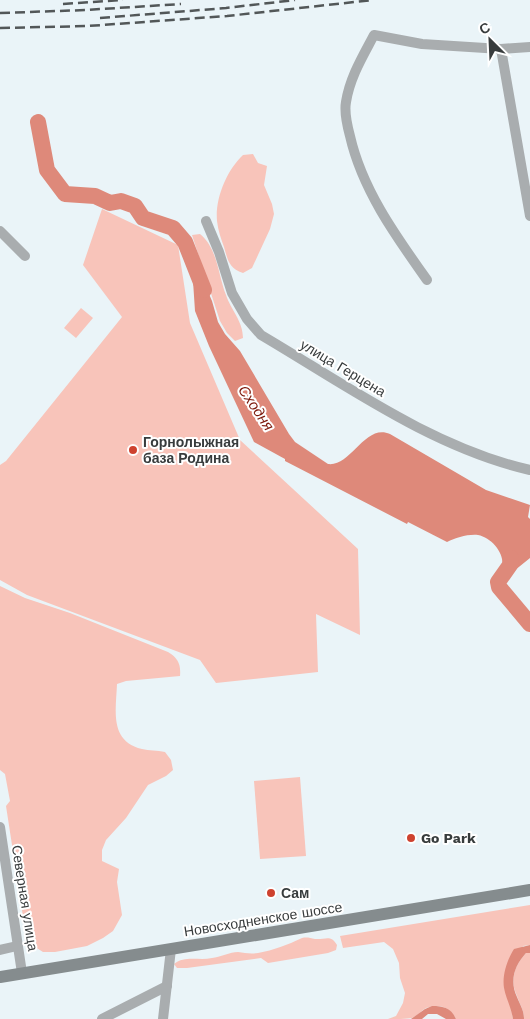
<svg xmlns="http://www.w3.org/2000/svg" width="530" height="1019" font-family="'Work Sans',sans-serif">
	<rect width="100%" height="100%" fill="#eaf4f8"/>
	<g fill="#f8c4ba">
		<path d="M253,154L258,163L267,166L264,185L272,204L274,214L270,229L252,268L243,273C229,268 228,261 224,247C221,239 218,230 217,221C215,198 227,170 243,155Z"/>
		<path d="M102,209L178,245L190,323L240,440L358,549L360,635L316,614L318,672L216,683L200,660L27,595L0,580V465L6,461L122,317L83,265Z"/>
		<path d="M200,234C218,249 218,275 226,295C231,310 243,321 243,338L235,341L227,333L220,321L192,235Z"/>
		<path d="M81,308L93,318L76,338L64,328Z"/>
		<path d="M0,586L25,598L70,613L168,652C178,658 181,664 180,676L126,681L117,684C116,710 109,741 142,749C149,751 157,750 165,752L171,760L173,770L166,776L148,785L126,818L106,840L102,850V861L119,869L117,882L122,915L113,931L103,938L87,946L55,952H43L32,945L26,936L6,806L10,801L5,774L0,770Z"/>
		<path d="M300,777L306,856L260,859L254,781Z"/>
		<path d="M530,905V945L523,946L504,987L511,1007L513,1019H456C450,1007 439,1003 426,1008C421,1011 417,1016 412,1018C407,1019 395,1019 388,1019L396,1016L403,1003L405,993L400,978L399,963L393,949L384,942L343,948L340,936Z"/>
		<path d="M302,938C307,937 310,938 315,939C325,940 331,934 337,945L336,950L328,953L268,963L261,958L187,968H177L174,964C185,955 199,961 212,958C220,957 230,952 238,952C245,953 250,954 258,953C274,950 287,945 302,938Z"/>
		<path d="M526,953H530V1019H524C524,1010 520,1005 517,996C509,980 515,965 526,953Z"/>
	</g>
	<g fill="#de897a">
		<path d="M196,269H198L212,301L218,322L225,334L240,351L289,434L295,442L328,464C351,467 365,423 390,434L486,490L530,505L528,517L530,519V558L504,579L500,574C509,559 494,538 478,535C467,534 456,538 447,542L408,522L407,524L285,461V459L254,442L209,346L195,311L193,281Z"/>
		<path d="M530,945V953H526C515,965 509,980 517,997C520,1005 524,1010 524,1019H513C511,1006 506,999 504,988C502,975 507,960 514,949Z"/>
		<path d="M432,1006C444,1006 451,1008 456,1019H446L437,1014H428L422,1019H411L425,1009Z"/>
	</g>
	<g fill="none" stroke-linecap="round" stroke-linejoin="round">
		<g stroke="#de897a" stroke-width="16">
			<path d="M38,122L47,170L65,194L95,196L110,203L121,201L135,206L143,218L173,228L185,242L204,290"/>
			<path d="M511,558L510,565L498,582L499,587L530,624"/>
		</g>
		<g stroke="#a9adaf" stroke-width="10">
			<path d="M501,49L530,216"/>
			<path d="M206,221L219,252L232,293L247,319L261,335C346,385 433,448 530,470"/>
			<path d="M0,231L25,256"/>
			<path d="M427,280C395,235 362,189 350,136C347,125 344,113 346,102C350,77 363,56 374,35L422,44L501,49L530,47"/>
			<path d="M0,827L22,973"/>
			<path d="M0,950L17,946"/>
			<path d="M102,1019L167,986"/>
			<path d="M163,1019L171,949"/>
		</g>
		<path stroke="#858c8e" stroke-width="12" d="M0,977L530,890"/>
		<g stroke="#525758" stroke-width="2.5" stroke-dasharray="10 5" stroke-linecap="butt">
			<path d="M63,4L123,0"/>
			<path d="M0,13L86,10L181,4"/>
			<path d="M100,18L226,8L295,0"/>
			<path d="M0,28L88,26L227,16L373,0"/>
		</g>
	</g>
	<g fill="#ce422f" stroke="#fff" stroke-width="2">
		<circle cx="133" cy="450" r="5"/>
		<circle cx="411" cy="838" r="5"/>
		<circle cx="271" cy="893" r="5"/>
	</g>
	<g text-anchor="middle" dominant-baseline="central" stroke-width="4" stroke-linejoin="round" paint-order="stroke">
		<g font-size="14" fill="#383c3d" stroke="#fff">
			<text transform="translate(343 368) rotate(31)">улица Герцена</text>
			<text transform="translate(25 898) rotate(81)">Северная улица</text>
			<text transform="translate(263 919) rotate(-9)">Новосходненское шоссе</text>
		</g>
		<g font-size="14" font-weight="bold" fill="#383c3d" stroke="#fff" text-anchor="start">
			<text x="143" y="442">Горнолыжная<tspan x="143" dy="16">база Родина</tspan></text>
			<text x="421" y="838">Go Park</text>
			<text x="281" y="893">Сам</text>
		</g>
		<g font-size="15" font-style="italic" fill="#7d190c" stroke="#fff">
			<text transform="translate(256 408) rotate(56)">Сходня</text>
		</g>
	</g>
	<g transform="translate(490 40) rotate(336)" stroke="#ffffff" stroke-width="4" paint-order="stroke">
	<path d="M0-4L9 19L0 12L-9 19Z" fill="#383c3d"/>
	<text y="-8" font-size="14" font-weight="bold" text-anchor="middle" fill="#383c3d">С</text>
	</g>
</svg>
